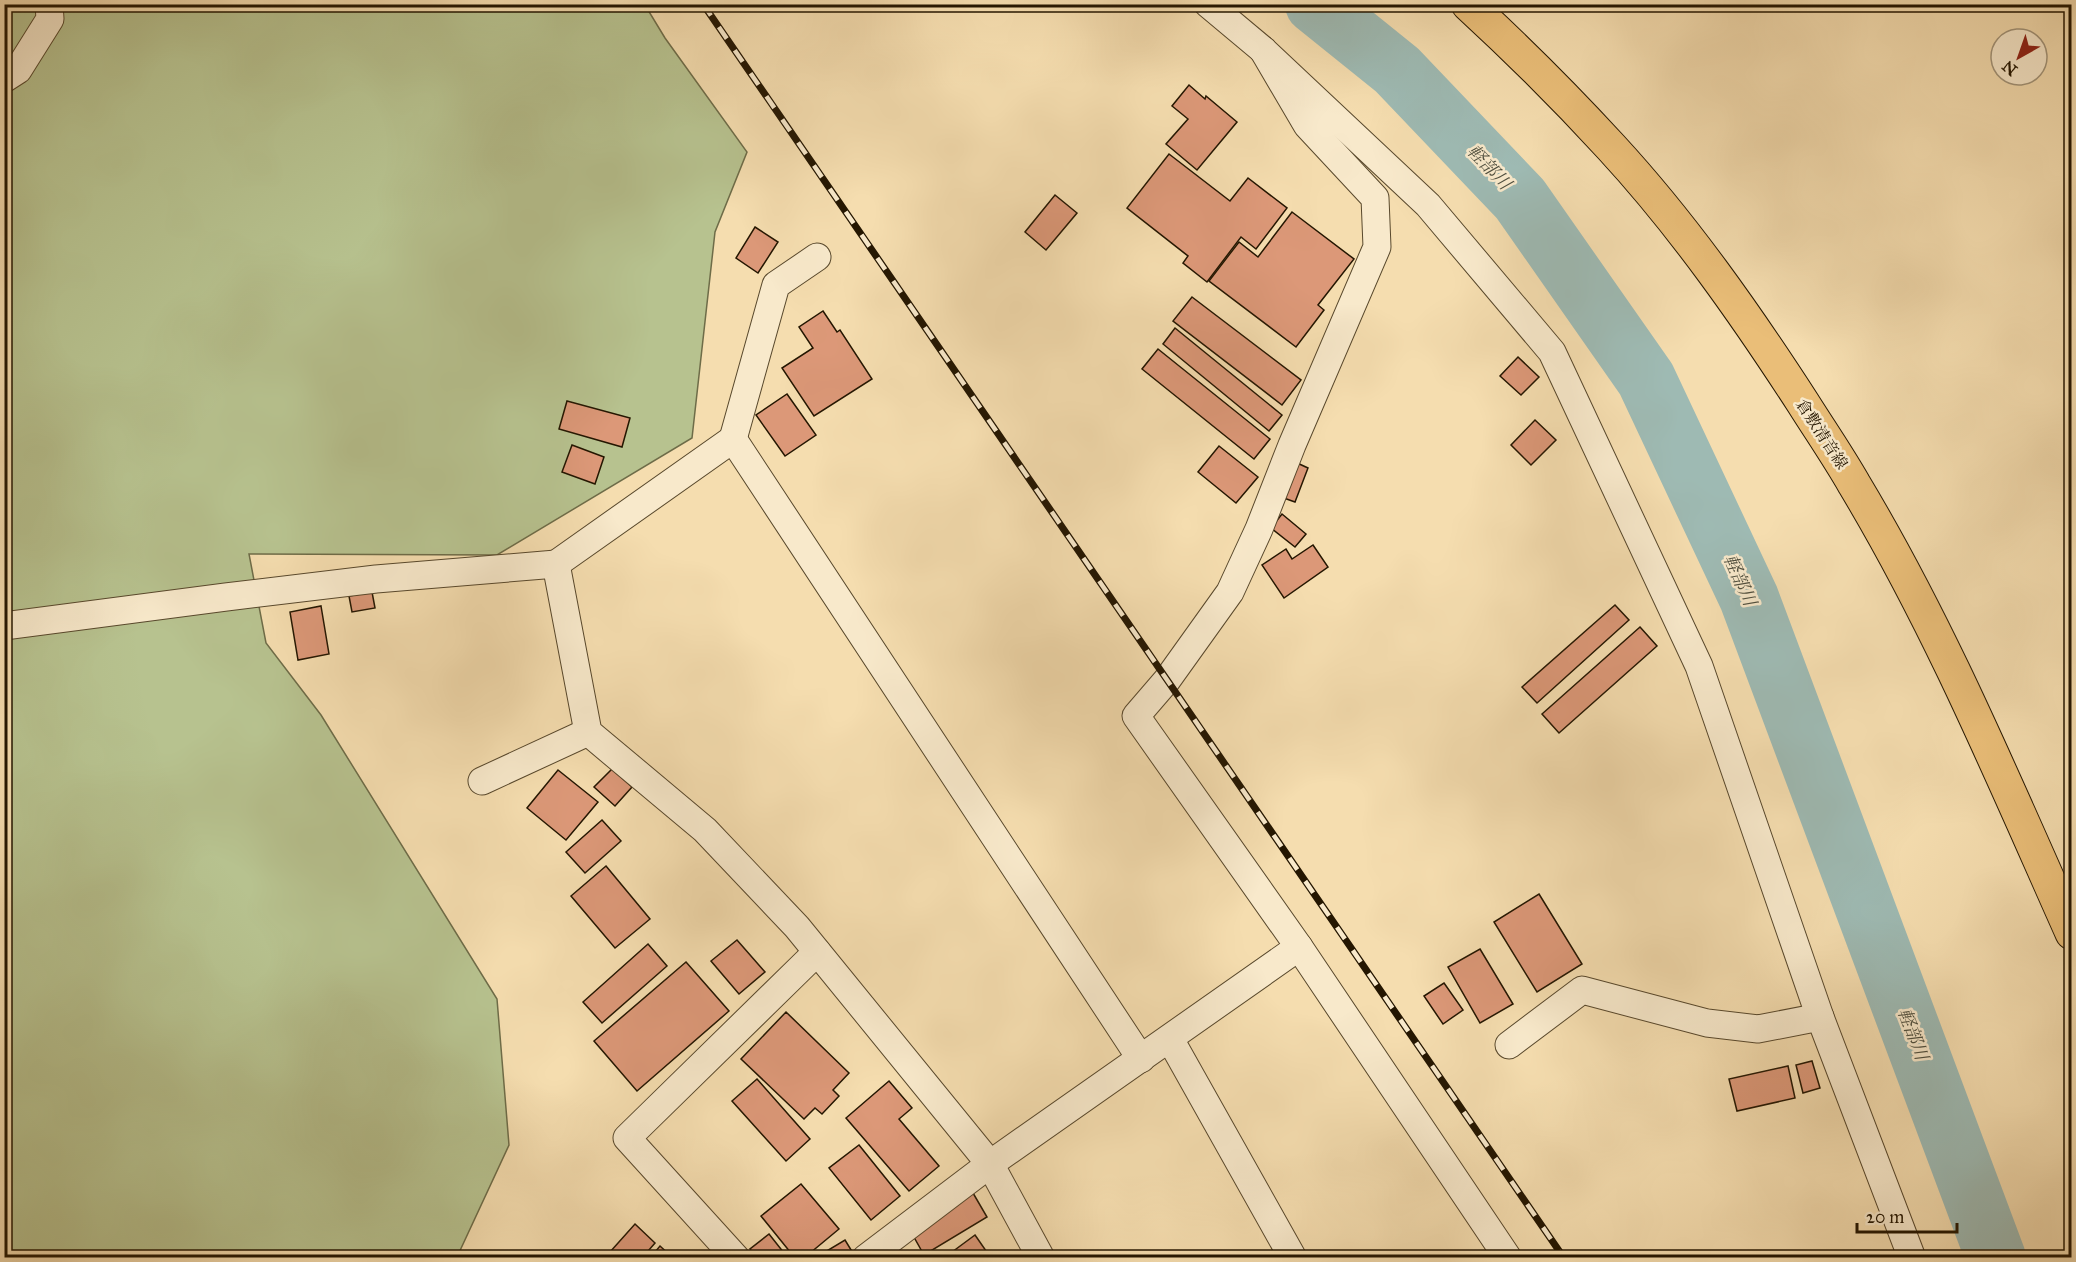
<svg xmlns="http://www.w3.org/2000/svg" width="2076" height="1262" font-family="'IM FELL Great Primer','Noto Serif JP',serif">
	<rect width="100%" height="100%" fill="#f5ddaf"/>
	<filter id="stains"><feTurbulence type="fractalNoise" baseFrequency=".00333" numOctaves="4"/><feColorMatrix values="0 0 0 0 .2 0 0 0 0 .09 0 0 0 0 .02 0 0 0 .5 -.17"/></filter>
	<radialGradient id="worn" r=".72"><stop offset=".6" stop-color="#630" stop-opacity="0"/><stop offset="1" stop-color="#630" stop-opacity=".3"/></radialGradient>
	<path fill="#b7c28f" stroke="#6e6c48" stroke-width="1.5" d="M5,5H645L665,38L747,152L715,232L692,438L497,555L249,554L266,643L321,715L497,999L509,1145L457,1257L5,1258Z"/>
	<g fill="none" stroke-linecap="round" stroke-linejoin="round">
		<path stroke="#9ebab3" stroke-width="60" d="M1315,4L1397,70L1520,199L1646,379L1749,598L1996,1258"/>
	</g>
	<g fill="#dc9878" stroke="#241601" stroke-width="1.5">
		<path d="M1189,85L1205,99L1206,96L1237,122L1197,170L1166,144L1188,119L1172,106Z"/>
		<path d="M1169,154L1230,201L1248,178L1287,208L1256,249L1241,237L1207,282L1183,263L1188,256L1127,208Z"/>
		<path d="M1055,195L1077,213L1046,250L1025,232Z"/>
		<path d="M1292,212L1354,259L1318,305L1324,310L1296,347L1209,281L1239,242L1258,257Z"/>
		<path d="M755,227L778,242L758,273L736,258Z"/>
		<path d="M1192,297L1301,380L1282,405L1173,321Z"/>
		<path d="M823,311L837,332L840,330L872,379L814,416L782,368L813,348L799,327Z"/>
		<path d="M1175,328L1282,415L1269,431L1163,344Z"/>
		<path d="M1158,349L1270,439L1254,459L1142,369Z"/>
		<path d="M1518,357L1539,377L1521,395L1500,376Z"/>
		<path d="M787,394L816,435L785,456L756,415Z"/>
		<path d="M567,401L630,418L622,447L559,429Z"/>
		<path d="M1535,420L1556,440L1531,465L1511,445Z"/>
		<path d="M572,445L604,457L595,484L562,472Z"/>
		<path d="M1219,446L1258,477L1236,503L1198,472Z"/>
		<path d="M1295,462L1308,468L1295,502L1281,497Z"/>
		<path d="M1282,514L1306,534L1295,547L1271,528Z"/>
		<path d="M1313,545L1328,567L1284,598L1262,565L1286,549L1292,559Z"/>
		<path d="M372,592L375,608L352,612L349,596Z"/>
		<path d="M1615,605L1629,620L1537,703L1522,687Z"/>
		<path d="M321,606L329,654L298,660L290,612Z"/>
		<path d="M1640,627L1657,646L1559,733L1542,714Z"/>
		<path d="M612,769L632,787L615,806L594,787Z"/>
		<path d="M558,770L598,802L566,840L527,808Z"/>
		<path d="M602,820L621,841L585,873L566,852Z"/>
		<path d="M606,866L650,919L615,948L571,896Z"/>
		<path d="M1539,894L1582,964L1537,992L1494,922Z"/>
		<path d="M737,940L765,972L739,994L711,961Z"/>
		<path d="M648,944L667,966L602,1023L583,1002Z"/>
		<path d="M1480,949L1513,1004L1480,1023L1448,967Z"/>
		<path d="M686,962L729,1011L637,1091L594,1041Z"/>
		<path d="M1444,983L1463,1010L1443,1024L1424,996Z"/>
		<path d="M786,1012L849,1073L833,1090L839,1096L822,1114L815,1108L804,1119L741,1059Z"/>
		<path d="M1812,1061L1820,1088L1803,1093L1796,1065Z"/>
		<path d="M1788,1066L1795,1098L1737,1111L1729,1079Z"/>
		<path d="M757,1079L810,1139L786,1161L732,1101Z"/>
		<path d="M889,1081L912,1108L899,1119L939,1166L909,1191L846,1118Z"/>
		<path d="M859,1145L900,1196L871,1220L829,1168Z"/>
		<path d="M801,1184L839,1229L804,1258H795L761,1216Z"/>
		<path d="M973,1193L987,1217L924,1255L910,1230Z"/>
		<path d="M635,1224L655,1243L642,1258H616L610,1252Z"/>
		<path d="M769,1234L788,1258H756L750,1249Z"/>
		<path d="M975,1235L991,1258H944Z"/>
		<path d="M845,1240L856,1258H815Z"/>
		<path d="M660,1246L673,1258H650Z"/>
	</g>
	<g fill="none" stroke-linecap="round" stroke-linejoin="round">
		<defs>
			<g id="minor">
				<path d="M1208,4L1263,50L1428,205L1552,352L1699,666L1820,1017L1912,1258"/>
				<path d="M4,79L18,70L50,19L49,4"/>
				<path d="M733,439L776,285L817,257"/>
				<path d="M4,626L226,597L376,579L556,564"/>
				<path d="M482,781L588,732"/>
				<path d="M1299,947L1508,1258"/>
				<path d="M1170,1039L1293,1258"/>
				<path d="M1509,1045L1582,990L1707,1023L1758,1029L1820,1017"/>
				<path d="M736,1258L627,1138L817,952"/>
				<path d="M866,1258L990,1164L1299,947L1136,716L1167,680L1230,592L1259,529L1292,445L1377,247L1375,198L1307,125L1263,50"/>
				<path d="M1041,1258L990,1164L797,927L705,830L588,732L556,564L733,439L1141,1059"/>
			</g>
			<path id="primary" d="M1468,4C1518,50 1566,98 1611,147C1683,225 1746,315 1803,403C1820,430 1838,456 1854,484C1940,627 2004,781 2072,933"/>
		</defs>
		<use href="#minor" stroke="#58482c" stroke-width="29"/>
		<use href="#primary" stroke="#241601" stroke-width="35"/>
		<use href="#minor" stroke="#f8e9cb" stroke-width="27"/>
		<use href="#primary" stroke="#eabe78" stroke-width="33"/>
		<defs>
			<path id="rail" d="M703,4L1564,1258"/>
		</defs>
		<use href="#rail" stroke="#241601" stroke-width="7"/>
		<use href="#rail" stroke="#f8e9cb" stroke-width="4.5" stroke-dasharray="14" stroke-linecap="butt"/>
	</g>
	<g text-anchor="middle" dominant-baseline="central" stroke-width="5" stroke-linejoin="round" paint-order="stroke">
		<g font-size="16" fill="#241601" stroke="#f8e9cb">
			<text transform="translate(1822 434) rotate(57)">倉敷清音線</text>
		</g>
		<g font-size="18" font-style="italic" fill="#4f4f3f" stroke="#f8e9cb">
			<text transform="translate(1489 167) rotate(46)">軽部川</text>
			<text transform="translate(1740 580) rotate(66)">軽部川</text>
			<text transform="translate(1913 1034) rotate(69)">軽部川</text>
		</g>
	</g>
	<rect width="2076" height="1262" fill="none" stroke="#f5ddaf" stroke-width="24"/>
	<rect x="6" y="6" width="2064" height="1250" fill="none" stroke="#241601" stroke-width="3"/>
	<rect x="12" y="12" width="2052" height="1238" fill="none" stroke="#241601" stroke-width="1.5"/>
	<g transform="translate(2019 57) rotate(220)"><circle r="28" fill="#f8e9cb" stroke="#a3957a" stroke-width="1.5"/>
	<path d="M0-4.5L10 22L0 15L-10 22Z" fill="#8f2418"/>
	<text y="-9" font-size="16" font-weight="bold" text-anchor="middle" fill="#241601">N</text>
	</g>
	<path d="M1857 1223v9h100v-9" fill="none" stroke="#241601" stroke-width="3"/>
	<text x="1866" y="1223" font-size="18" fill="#241601" stroke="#f8e9cb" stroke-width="4.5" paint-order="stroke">20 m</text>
	<rect width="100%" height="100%" filter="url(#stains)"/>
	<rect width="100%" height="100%" fill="url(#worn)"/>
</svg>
